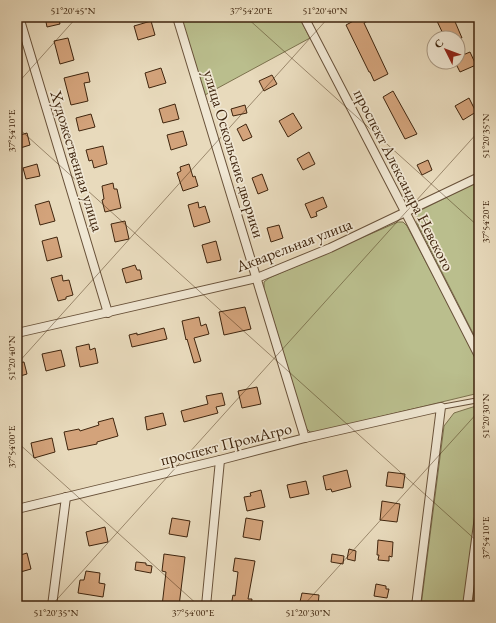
<svg xmlns="http://www.w3.org/2000/svg" width="496" height="623" font-family="'EB Garamond',serif">
	<rect width="100%" height="100%" fill="#e8dabc"/>
	<filter id="stains"><feTurbulence type="fractalNoise" baseFrequency=".005" numOctaves="4"/><feColorMatrix values="0 0 0 0 .2 0 0 0 0 .09 0 0 0 0 .02 0 0 0 .5 -.17"/></filter>
	<radialGradient id="worn" r=".72"><stop offset=".6" stop-color="#630" stop-opacity="0"/><stop offset="1" stop-color="#630" stop-opacity=".3"/></radialGradient>
	<g fill="#babe8d" stroke="#7c724e">
		<path d="M181,17H299L310,38L205,95Z"/>
		<path d="M479,181V345L417,223V214L421,210Z"/>
		<path d="M398,222H403L407,226L479,363V393L317,432H310L306,428L264,289V282L269,278Z"/>
		<path d="M479,405V491L463,606H421L444,426L454,413Z"/>
	</g>
	<g fill="#d3a37b" stroke="#3f250e">
		<path d="M45,17H58L60,24L47,27Z"/>
		<path d="M361,17H375L364,23L388,74L374,81L370,72H369L346,25Z"/>
		<path d="M440,17H453L462,38H445L436,19Z"/>
		<path d="M151,21L155,35L138,40L134,26Z"/>
		<path d="M68,38L74,60L60,64L54,41Z"/>
		<path d="M470,52L476,65L460,72L455,62H458V57Z"/>
		<path d="M161,68L166,83L149,88L145,73Z"/>
		<path d="M88,72L90,82L84,83L88,101L71,105L64,78Z"/>
		<path d="M272,75L277,84L264,91L259,81Z"/>
		<path d="M393,91L417,134L405,139L383,97Z"/>
		<path d="M469,98L476,112L463,120L455,106Z"/>
		<path d="M175,104L179,119L163,123L159,109Z"/>
		<path d="M245,105L247,113L233,116L231,109Z"/>
		<path d="M293,113L302,128L288,137L279,121Z"/>
		<path d="M91,114L95,127L79,131L76,118Z"/>
		<path d="M246,124L252,137L243,141L237,129Z"/>
		<path d="M183,131L187,145L171,150L167,135Z"/>
		<path d="M27,133L30,145L17,149V136Z"/>
		<path d="M103,146L107,164L94,168L92,160L89,161L86,150Z"/>
		<path d="M309,152L315,164L303,170L297,159Z"/>
		<path d="M428,160L432,170L422,175L417,165Z"/>
		<path d="M37,164L40,176L26,179L23,168Z"/>
		<path d="M189,164L193,177L195,176L198,186L183,191L177,173L181,171L180,167Z"/>
		<path d="M262,174L268,190L258,194L252,178Z"/>
		<path d="M113,183L114,189H117L121,208L105,212L102,200L104,199L102,186Z"/>
		<path d="M323,197L327,207L316,212L317,216L311,218L305,204Z"/>
		<path d="M49,201L55,221L40,225L35,205Z"/>
		<path d="M198,202L199,208L205,206L210,222L194,227L188,205Z"/>
		<path d="M125,221L129,239L115,242L111,224Z"/>
		<path d="M279,225L283,238L271,242L267,228Z"/>
		<path d="M57,237L62,257L47,261L42,241Z"/>
		<path d="M216,241L221,260L207,263L202,245Z"/>
		<path d="M135,265L137,270H140L142,279L126,283L122,269Z"/>
		<path d="M62,275L63,281L69,280L73,295L66,297V299L58,301L51,278Z"/>
		<path d="M245,307L251,329L224,335L219,312Z"/>
		<path d="M199,317L201,326L206,324L209,334L194,338L201,361L194,363L187,339L186,340L182,321Z"/>
		<path d="M164,328L167,339L132,347L129,335L137,333V335Z"/>
		<path d="M89,344L90,350L95,348L98,363L80,367L76,347Z"/>
		<path d="M61,350L65,366L46,371L42,354Z"/>
		<path d="M24,362L27,374L17,377V363Z"/>
		<path d="M257,387L261,404L242,408L238,391Z"/>
		<path d="M222,393L225,405L216,407L218,413L184,422L181,411L208,404L206,396Z"/>
		<path d="M163,413L166,425L147,430L145,417Z"/>
		<path d="M113,418L118,436L97,442V444L68,450L64,432L79,429L80,431L99,425L98,422Z"/>
		<path d="M52,438L55,452L34,458L31,443Z"/>
		<path d="M347,470L351,487L332,492L331,489L326,490L323,476Z"/>
		<path d="M388,472L405,474L403,488L386,486Z"/>
		<path d="M306,481L309,494L290,498L287,485Z"/>
		<path d="M261,490L265,507L247,511L244,497L251,496L250,493Z"/>
		<path d="M382,501L400,504L397,522L380,520Z"/>
		<path d="M172,518L190,521L187,537L169,534Z"/>
		<path d="M246,518L263,521L260,540L243,537Z"/>
		<path d="M105,527L108,542L89,546L86,532Z"/>
		<path d="M378,540L393,542L392,557L389,556V561L378,560L379,555H377Z"/>
		<path d="M349,549L356,551L355,561L347,559Z"/>
		<path d="M27,553L31,569L17,573V556Z"/>
		<path d="M164,554L185,557L179,606H162L166,572L162,571Z"/>
		<path d="M332,554L344,556L343,564L331,562Z"/>
		<path d="M235,558L255,561L248,599H252L251,606H231L233,595L235,596L238,572L233,571Z"/>
		<path d="M136,562L146,563V565L152,566L151,573L135,570Z"/>
		<path d="M86,571L100,573L99,583L105,584L103,597L78,593L80,580H84Z"/>
		<path d="M376,584L386,586V589H389L387,598L374,596Z"/>
		<path d="M302,593L319,595L318,606H299Z"/>
	</g>
	<g fill="none" stroke-linecap="round" stroke-linejoin="round">
		<defs>
			<path id="lane" d="M441,407L479,400"/>
			<g id="street">
				<path d="M19,17L108,313"/>
				<path d="M177,17L305,438"/>
				<path d="M304,17L411,223L479,356"/>
				<path d="M17,333L257,278L330,248L479,177"/>
				<path d="M17,509L220,460L305,438L441,407L416,606"/>
				<path d="M52,606L66,497"/>
				<path d="M206,606L220,460"/>
				<path d="M467,606L479,517"/>
			</g>
		</defs>
		<use href="#lane" stroke="#69523a" stroke-width="6"/>
		<use href="#street" stroke="#69523a" stroke-width="10"/>
		<use href="#lane" stroke="#f0e7d3" stroke-width="4"/>
		<use href="#street" stroke="#f0e7d3" stroke-width="8"/>
	</g>
	<path fill="none" stroke="#3f250e" stroke-width="1" stroke-opacity="0.45" d="M246,17L479,227M17,84L77,17M17,127L479,543M17,364L329,17M17,442L199,606M51,606L479,131M303,606L479,411"/>
	<g text-anchor="middle" dominant-baseline="central" stroke-width="3.5" stroke-linejoin="round" paint-order="stroke">
		<g font-size="16" fill="#3f250e" stroke="#f0e7d3">
			<text transform="translate(234 154) rotate(73)">улица Оскольские дворики</text>
			<text transform="translate(77 161) rotate(73)">Художественная улица</text>
			<text transform="translate(404 180) rotate(63)">проспект Александра Невского</text>
			<text transform="translate(294 245) rotate(-21)">Акварельная улица</text>
			<text transform="translate(226 444) rotate(-14)">проспект ПромАгро</text>
		</g>
	</g>
	<rect width="496" height="623" fill="none" stroke="#e8dabc" stroke-width="44"/>
	<g transform="translate(446 50) rotate(312)"><circle r="19" fill="#f0e7d3" stroke="#a99984"/>
	<path d="M0-3L7 15L0 10L-7 15Z" fill="#8f2418"/>
	<text y="-6" font-size="11" font-weight="bold" text-anchor="middle" fill="#3f250e">С</text>
	</g>
	<rect x="22" y="22" width="452" height="579" fill="none" stroke="#3f250e" stroke-width="1.5"/>
	<g font-size="10" text-anchor="middle" fill="#3f250e">
		<text x="73" y="14">51°20'45"N</text>
		<text x="251" y="14">37°54'20"E</text>
		<text x="325" y="14">51°20'40"N</text>
		<text transform="translate(11 131) rotate(-90)" y="4">37°54'10"E</text>
		<text transform="translate(485 136) rotate(-90)" y="4">51°20'35"N</text>
		<text transform="translate(485 222) rotate(-90)" y="4">37°54'20"E</text>
		<text transform="translate(11 358) rotate(-90)" y="4">51°20'40"N</text>
		<text transform="translate(485 416) rotate(-90)" y="4">51°20'30"N</text>
		<text transform="translate(11 447) rotate(-90)" y="4">37°54'00"E</text>
		<text transform="translate(485 538) rotate(-90)" y="4">37°54'10"E</text>
		<text x="56" y="616">51°20'35"N</text>
		<text x="193" y="616">37°54'00"E</text>
		<text x="308" y="616">51°20'30"N</text>
	</g>
	<rect width="100%" height="100%" filter="url(#stains)"/>
	<rect width="100%" height="100%" fill="url(#worn)"/>
</svg>
